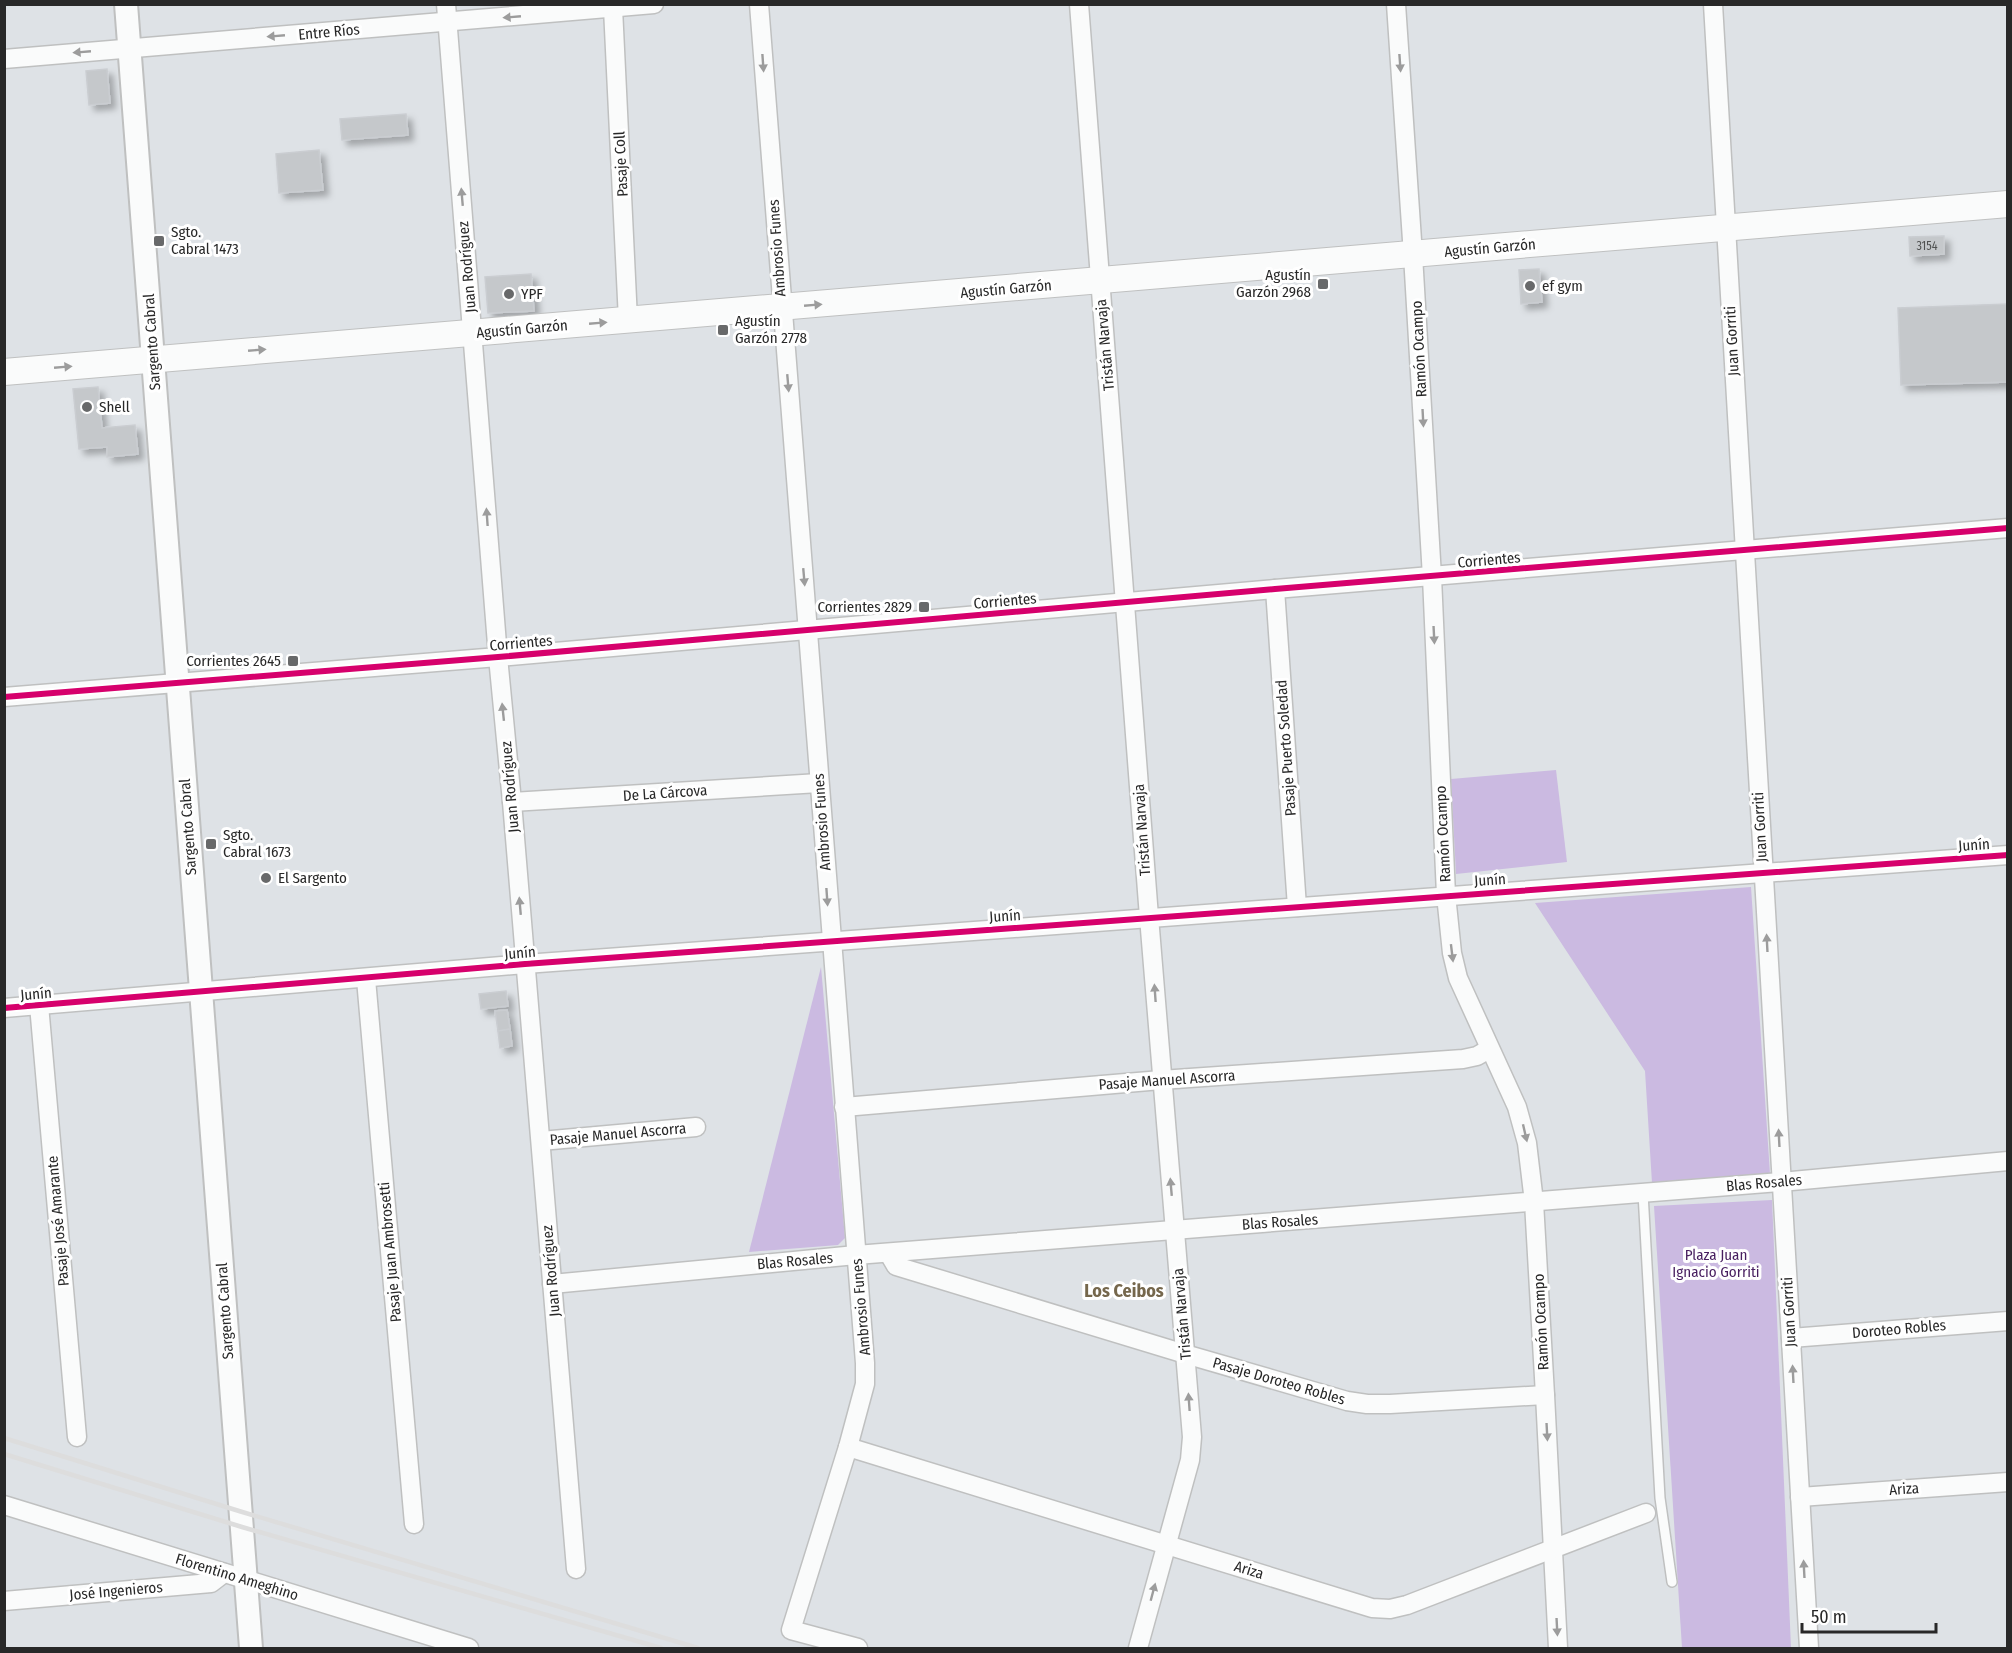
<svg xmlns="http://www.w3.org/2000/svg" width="2012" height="1653" font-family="'Fira Sans Condensed',sans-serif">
	<defs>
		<filter id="shadow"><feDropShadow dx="5.5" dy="5.5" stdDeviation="3" flood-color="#0004"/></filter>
	</defs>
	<rect width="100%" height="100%" fill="#dee2e6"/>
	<g fill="#cbbae1">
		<path d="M1556,770L1567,862L1456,874L1451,779Z"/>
		<path d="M1751,887L1770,1174L1652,1183L1645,1071L1535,903Z"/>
		<path d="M821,967L845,1238L838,1245L749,1252Z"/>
		<path d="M1772,1200L1791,1648H1682L1654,1206Z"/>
	</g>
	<g fill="#c5c8cb" stroke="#cacdd1" stroke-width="1.5" filter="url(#shadow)">
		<path d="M107,69L110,103L89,105L86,71Z"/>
		<path d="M406,114L408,135L342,140L340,119Z"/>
		<path d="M319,150L323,190L279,193L276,154Z"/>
		<path d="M1944,236V254L1910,256L1909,237Z"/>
		<path d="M1539,269L1542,302L1521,304L1519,270Z"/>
		<path d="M531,274L534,311L488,313L485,277Z"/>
		<path d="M2008,304V382L1901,385L1898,308Z"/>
		<path d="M98,387L102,428L135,425L138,454L107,457V447L79,449L73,389Z"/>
		<path d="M506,991L508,1006L481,1009L479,994Z"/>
		<path d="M507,1010L510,1029L498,1031L495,1011Z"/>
		<path d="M510,1029L512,1046L500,1048L498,1031Z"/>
	</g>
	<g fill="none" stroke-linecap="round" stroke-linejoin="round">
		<defs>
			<path id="service" d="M1643,1193L1660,1498L1672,1582"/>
			<g id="minor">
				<path d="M446,4L498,657L512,802L576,1569"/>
				<path d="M759,4L865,1363V1384L848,1447L791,1630L858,1648"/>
				<path d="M1079,4L1149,917L1192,1437L1190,1460L1138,1648"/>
				<path d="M1396,4L1413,255L1432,577L1446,895L1452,953L1458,978L1517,1107L1527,1143L1534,1202L1545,1395L1558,1648"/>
				<path d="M1713,4L1809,1648"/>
				<path d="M613,8L628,320"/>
				<path d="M4,59L654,4"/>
				<path d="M1275,589L1297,907"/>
				<path d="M4,697L498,657L1275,589L2008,528"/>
				<path d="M512,802L819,783"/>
				<path d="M366,979L414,1524"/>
				<path d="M39,1005L77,1437"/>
				<path d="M4,1008L525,964L2008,855"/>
				<path d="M844,1107L1161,1080L1463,1059L1477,1056L1489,1049"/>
				<path d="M541,1141L696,1127"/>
				<path d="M889,1254L896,1266L1185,1354L1347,1401L1367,1404H1390L1545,1395"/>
				<path d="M552,1284L856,1255L1781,1182L2008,1161"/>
				<path d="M1791,1338L2008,1321"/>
				<path d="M848,1447L1372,1608L1390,1609L1407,1605L1646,1513"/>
				<path d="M1800,1497L2008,1482"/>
				<path d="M4,1505L469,1648"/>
				<path d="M4,1601L211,1583L224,1573"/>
			</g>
			<path id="tertiary" d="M126,4L251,1648"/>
			<path id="secondary" d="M4,372L2008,204"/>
		</defs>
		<use href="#service" stroke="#bfc0c0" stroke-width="12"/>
		<use href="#minor" stroke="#bfc0c0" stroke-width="21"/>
		<use href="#tertiary" stroke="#bfc0c0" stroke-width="26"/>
		<use href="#secondary" stroke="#bfc0c0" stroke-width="28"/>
		<use href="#service" stroke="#fafbfb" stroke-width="9"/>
		<use href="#minor" stroke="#fafbfb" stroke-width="18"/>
		<use href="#tertiary" stroke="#fafbfb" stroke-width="22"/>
		<use href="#secondary" stroke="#fafbfb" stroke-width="26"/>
		<g stroke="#ddd" stroke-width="4.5">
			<path d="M4,1438L239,1511L698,1648"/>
			<path d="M4,1454L242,1527L661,1648"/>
		</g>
		<defs>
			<g id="cycleway">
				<path d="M4,697L498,657L1275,589L2008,528"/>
				<path d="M4,1008L525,964L2008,855"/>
			</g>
		</defs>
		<use href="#cycleway" stroke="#fff" stroke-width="10"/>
		<use href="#cycleway" stroke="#d6006c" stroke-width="6"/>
	</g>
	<defs><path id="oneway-solid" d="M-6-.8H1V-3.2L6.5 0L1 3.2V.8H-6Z" transform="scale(1.5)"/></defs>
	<g fill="#9c9c9c">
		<use href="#oneway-solid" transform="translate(512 17) rotate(175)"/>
		<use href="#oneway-solid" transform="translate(276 36) rotate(175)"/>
		<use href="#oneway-solid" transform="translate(82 52) rotate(175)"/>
		<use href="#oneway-solid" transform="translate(763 63) rotate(86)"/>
		<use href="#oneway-solid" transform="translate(1400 63) rotate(86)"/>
		<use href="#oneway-solid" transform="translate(462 197) rotate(-95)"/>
		<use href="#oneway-solid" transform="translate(813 305) rotate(-5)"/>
		<use href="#oneway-solid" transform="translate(598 323) rotate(-5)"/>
		<use href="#oneway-solid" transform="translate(257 350) rotate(-5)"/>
		<use href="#oneway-solid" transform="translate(63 367) rotate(-5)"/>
		<use href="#oneway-solid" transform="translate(788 383) rotate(85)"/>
		<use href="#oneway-solid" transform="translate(1423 418) rotate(87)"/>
		<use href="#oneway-solid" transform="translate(487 517) rotate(-94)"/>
		<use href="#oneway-solid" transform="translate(804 577) rotate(85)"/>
		<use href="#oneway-solid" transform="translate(1434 635) rotate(87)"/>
		<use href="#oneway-solid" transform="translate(503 712) rotate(-96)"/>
		<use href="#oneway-solid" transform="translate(827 897) rotate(86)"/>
		<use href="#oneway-solid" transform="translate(520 906) rotate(-95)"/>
		<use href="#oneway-solid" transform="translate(1767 943) rotate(-93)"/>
		<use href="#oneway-solid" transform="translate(1452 953) rotate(83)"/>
		<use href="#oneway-solid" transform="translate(1155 993) rotate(-94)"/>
		<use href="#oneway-solid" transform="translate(1525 1133) rotate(77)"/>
		<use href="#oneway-solid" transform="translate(1779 1138) rotate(-93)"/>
		<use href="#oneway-solid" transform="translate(1171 1187) rotate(-95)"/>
		<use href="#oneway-solid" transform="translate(1793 1374) rotate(-93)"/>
		<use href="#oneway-solid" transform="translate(1189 1402) rotate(-94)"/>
		<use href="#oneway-solid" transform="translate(1547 1432) rotate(87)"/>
		<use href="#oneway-solid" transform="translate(1804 1569) rotate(-93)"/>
		<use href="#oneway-solid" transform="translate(1153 1592) rotate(-75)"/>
		<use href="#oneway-solid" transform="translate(1557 1627) rotate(87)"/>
	</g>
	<g fill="#68696a" stroke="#fff" stroke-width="2">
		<rect x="153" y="235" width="12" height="12" rx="3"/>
		<rect x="1317" y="278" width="12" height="12" rx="3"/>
		<circle cx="1530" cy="286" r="6"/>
		<circle cx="509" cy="294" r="6"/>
		<rect x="717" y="324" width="12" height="12" rx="3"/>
		<circle cx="87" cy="407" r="6"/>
		<rect x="918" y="601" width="12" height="12" rx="3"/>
		<rect x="287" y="655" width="12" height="12" rx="3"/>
		<rect x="205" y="838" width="12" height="12" rx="3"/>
		<circle cx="266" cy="878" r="6"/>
	</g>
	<g text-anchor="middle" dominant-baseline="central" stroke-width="6" stroke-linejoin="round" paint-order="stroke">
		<g font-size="12" fill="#515252">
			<text x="1927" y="246">3154</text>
		</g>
		<g font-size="15" fill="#282828" stroke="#fff">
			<text transform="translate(329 32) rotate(-5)">Entre Ríos</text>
			<text transform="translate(621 164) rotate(-93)">Pasaje Coll</text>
			<text transform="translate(777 248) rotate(-94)">Ambrosio Funes</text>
			<text transform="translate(1490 248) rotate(-5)">Agustín Garzón</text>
			<text transform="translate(467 267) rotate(-95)">Juan Rodríguez</text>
			<text transform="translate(1006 289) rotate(-5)">Agustín Garzón</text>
			<text transform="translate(522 329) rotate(-5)">Agustín Garzón</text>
			<text transform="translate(1732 341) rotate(-93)">Juan Gorriti</text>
			<text transform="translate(152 342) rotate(-94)">Sargento Cabral</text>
			<text transform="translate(1105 345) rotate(-95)">Tristán Narvaja</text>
			<text transform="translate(1419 349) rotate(-93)">Ramón Ocampo</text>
			<text transform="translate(1489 560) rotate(-5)">Corrientes</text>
			<text transform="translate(1005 601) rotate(-5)">Corrientes</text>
			<text transform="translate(521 643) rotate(-5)">Corrientes</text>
			<text transform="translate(1286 748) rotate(-94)">Pasaje Puerto Soledad</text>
			<text transform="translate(510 787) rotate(-95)">Juan Rodríguez</text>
			<text transform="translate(665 793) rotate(-4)">De La Cárcova</text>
			<text transform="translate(822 822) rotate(-94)">Ambrosio Funes</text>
			<text transform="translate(188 827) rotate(-94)">Sargento Cabral</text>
			<text transform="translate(1760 827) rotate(-93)">Juan Gorriti</text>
			<text transform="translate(1142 830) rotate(-94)">Tristán Narvaja</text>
			<text transform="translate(1443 834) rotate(-93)">Ramón Ocampo</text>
			<text transform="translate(1974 845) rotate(-4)">Junín</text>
			<text transform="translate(1490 880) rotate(-4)">Junín</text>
			<text transform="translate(1005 916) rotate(-4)">Junín</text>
			<text transform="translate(520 953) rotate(-5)">Junín</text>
			<text transform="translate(36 994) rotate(-5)">Junín</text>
			<text transform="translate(1167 1080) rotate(-4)">Pasaje Manuel Ascorra</text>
			<text transform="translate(618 1134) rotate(-5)">Pasaje Manuel Ascorra</text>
			<text transform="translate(1764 1183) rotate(-5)">Blas Rosales</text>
			<text transform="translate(58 1221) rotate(-95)">Pasaje José Amarante</text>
			<text transform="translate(1280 1222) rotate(-4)">Blas Rosales</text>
			<text transform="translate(390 1252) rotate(-95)">Pasaje Juan Ambrosetti</text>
			<text transform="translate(795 1261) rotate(-5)">Blas Rosales</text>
			<text transform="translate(551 1271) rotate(-95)">Juan Rodríguez</text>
			<text transform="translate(861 1307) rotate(-95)">Ambrosio Funes</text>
			<text transform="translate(225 1311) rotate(-94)">Sargento Cabral</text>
			<text transform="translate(1789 1312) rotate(-93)">Juan Gorriti</text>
			<text transform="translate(1182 1314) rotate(-95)">Tristán Narvaja</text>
			<text transform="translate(1541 1322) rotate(-93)">Ramón Ocampo</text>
			<text transform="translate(1899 1329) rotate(-5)">Doroteo Robles</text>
			<text transform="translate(1279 1381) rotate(16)">Pasaje Doroteo Robles</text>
			<text transform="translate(1904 1489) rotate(-4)">Ariza</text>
			<text transform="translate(1249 1570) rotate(17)">Ariza</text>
			<text transform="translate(237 1577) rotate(17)">Florentino Ameghino</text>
			<text transform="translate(116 1591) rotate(-5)">José Ingenieros</text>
		</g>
		<g font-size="15" fill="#282828" stroke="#fff" text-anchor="start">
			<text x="171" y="232">Sgto.<tspan x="171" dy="17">Cabral 1473</tspan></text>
			<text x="1311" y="275" text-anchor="end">Agustín<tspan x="1311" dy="17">Garzón 2968</tspan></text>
			<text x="1542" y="286">ef gym</text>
			<text x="521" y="294">YPF</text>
			<text x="735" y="321">Agustín<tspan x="735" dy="17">Garzón 2778</tspan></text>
			<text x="99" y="407">Shell</text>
			<text x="912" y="607" text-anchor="end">Corrientes 2829</text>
			<text x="281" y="661" text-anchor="end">Corrientes 2645</text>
			<text x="223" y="835">Sgto.<tspan x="223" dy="17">Cabral 1673</tspan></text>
			<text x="278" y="878">El Sargento</text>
		</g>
		<g font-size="15" fill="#471e5f" stroke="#fff">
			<text x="1716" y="1255">Plaza Juan<tspan x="1716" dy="17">Ignacio Gorriti</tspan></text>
		</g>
		<g font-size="18" font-weight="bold" fill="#75674c" stroke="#fff">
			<text x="1124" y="1291">Los Ceibos</text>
		</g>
	</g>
	<rect width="2012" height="1653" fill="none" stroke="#282828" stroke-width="12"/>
	<path d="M1802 1623v9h134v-9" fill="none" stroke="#282828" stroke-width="3"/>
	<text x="1811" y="1623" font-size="18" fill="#282828" stroke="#ffffff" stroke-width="4.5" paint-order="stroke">50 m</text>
</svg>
